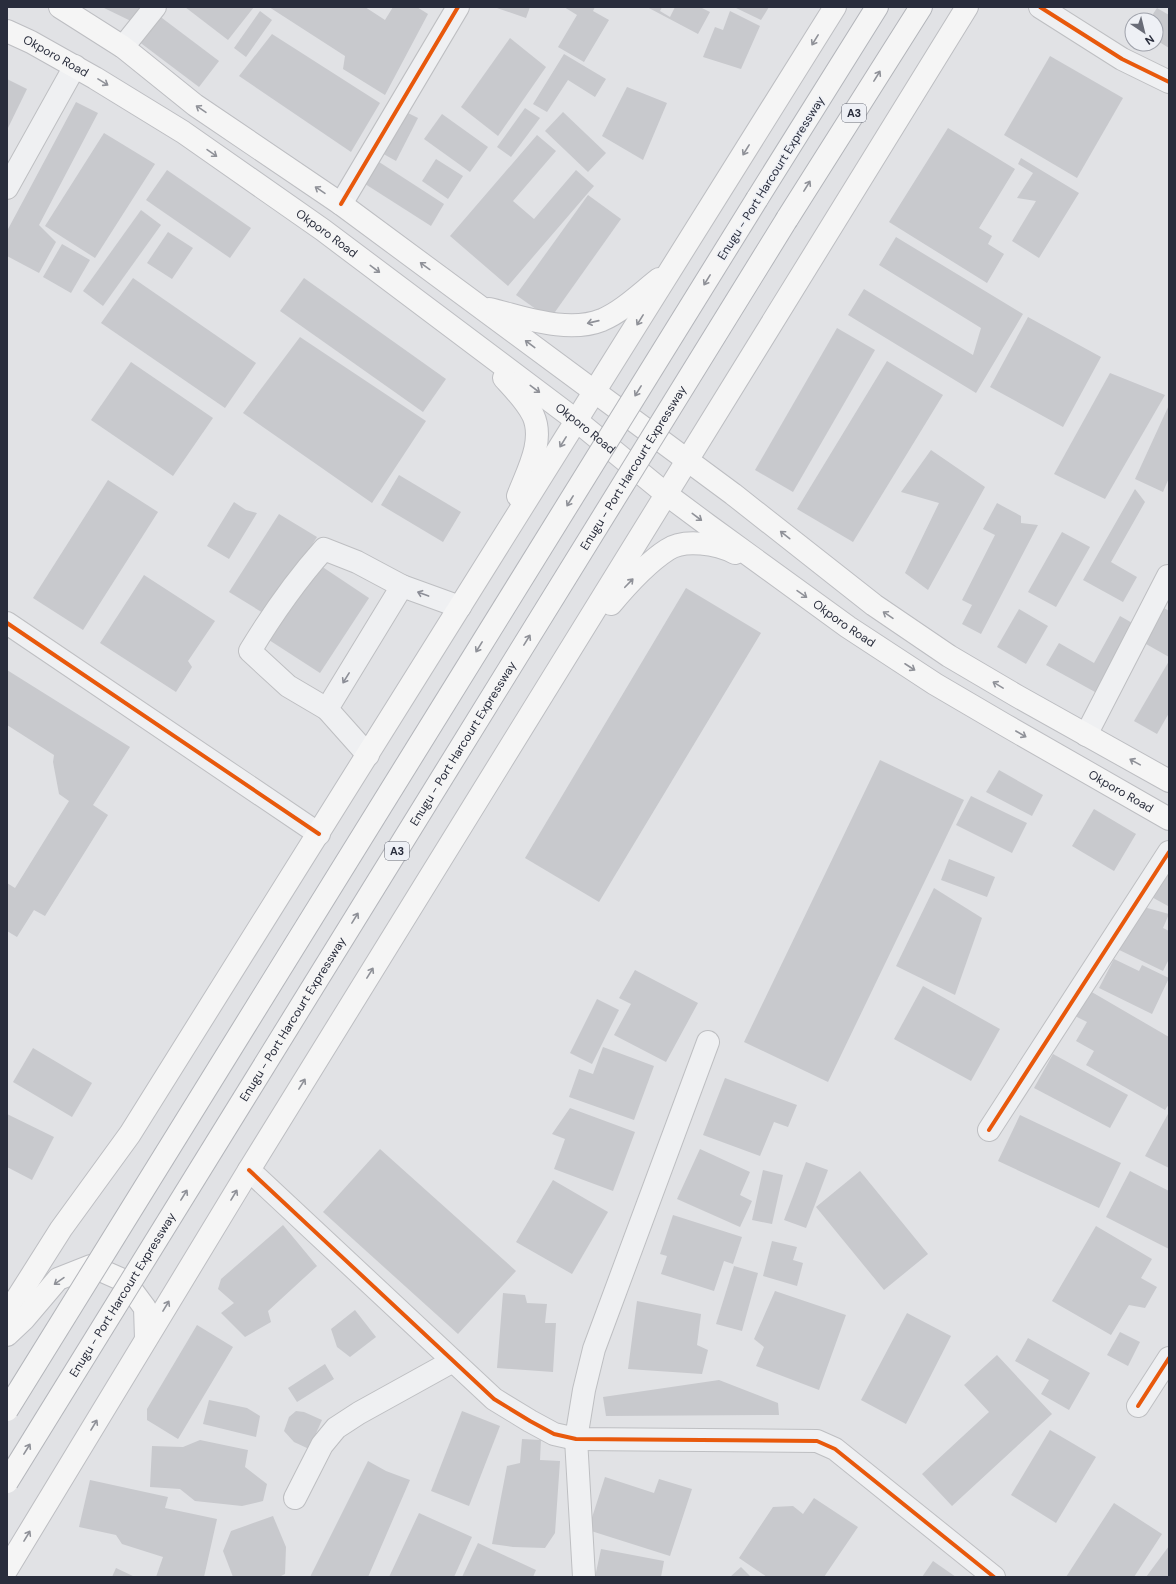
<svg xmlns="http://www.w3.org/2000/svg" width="1176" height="1584" font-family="'DM Sans',sans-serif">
	<rect width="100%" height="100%" fill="#e1e2e5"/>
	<g fill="#c8c9cd">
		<path d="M102,7H143L135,23Z"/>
		<path d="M185,7H254L228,40Z"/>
		<path d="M269,7H365L385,20L393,7H417L428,14L385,95L343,69L345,56Z"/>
		<path d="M494,7H530L526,18Z"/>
		<path d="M564,7H595L593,11L609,20L584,62L558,47L577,15Z"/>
		<path d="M647,7H662L660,11L670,17L675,7H700L710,12L698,34Z"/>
		<path d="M734,7H769L761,20Z"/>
		<path d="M1157,8L1169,15V48L1156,40V20H1149Z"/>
		<path d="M260,11L272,20L246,57L234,48Z"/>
		<path d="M730,11L760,26L741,69L703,57L715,27L723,30Z"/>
		<path d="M158,15L219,61L199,87L138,41Z"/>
		<path d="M272,34L380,103L351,152L239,76Z"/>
		<path d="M510,38L546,67L498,136L461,107Z"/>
		<path d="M564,54L606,79L595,97L568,80L547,112L533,104Z"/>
		<path d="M1050,56L1123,98L1077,178L1004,135Z"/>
		<path d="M7,79L27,89L7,130Z"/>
		<path d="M627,87L667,103L643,160L602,136Z"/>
		<path d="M76,102L98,113L39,225L56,242L39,273L7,256V231Z"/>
		<path d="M525,108L540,118L511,157L497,147Z"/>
		<path d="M402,110L418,118L396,161L380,152Z"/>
		<path d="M563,112L606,153L588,172L545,131Z"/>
		<path d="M442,114L488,147L470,172L424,139Z"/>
		<path d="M948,128L1015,169L979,228L992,236L988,244L1004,254L987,283L889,222Z"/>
		<path d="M104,133L155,164L95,258L45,226Z"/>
		<path d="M537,135L556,151L513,201L534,219L576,170L594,186L508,286L450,236Z"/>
		<path d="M1021,158L1079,193L1039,258L1012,241L1036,201L1017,198L1033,173L1018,164Z"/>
		<path d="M436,159L463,176L448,199L422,181Z"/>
		<path d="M376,160L444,204L431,226L362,182Z"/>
		<path d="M167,170L251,228L230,258L146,200Z"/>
		<path d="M588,195L621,219L550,319L516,295Z"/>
		<path d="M141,210L161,225L103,306L83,291Z"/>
		<path d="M168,232L193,248L172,279L147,263Z"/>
		<path d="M896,237L1023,314L976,393L848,315L864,289L973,355L981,328L879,265Z"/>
		<path d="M62,244L90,260L71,293L43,277Z"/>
		<path d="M133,278L256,363L225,408L101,323Z"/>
		<path d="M304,278L446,379L423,412L280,311Z"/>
		<path d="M1028,317L1101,357L1063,427L990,387Z"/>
		<path d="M837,328L875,350L793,492L755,470Z"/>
		<path d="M300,337L426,421L372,503L243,413Z"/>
		<path d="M887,361L943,395L853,542L797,509Z"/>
		<path d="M131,362L213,418L173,476L91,420Z"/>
		<path d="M1110,373L1165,395L1105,499L1054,474Z"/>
		<path d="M1169,405V478L1163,492L1135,479Z"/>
		<path d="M931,450L985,487L928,590L905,573L939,503L901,492Z"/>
		<path d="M399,475L461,512L443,542L381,505Z"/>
		<path d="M108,480L158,512L83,630L33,598Z"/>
		<path d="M1135,489L1145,502L1111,562L1137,577L1123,602L1083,580Z"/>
		<path d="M234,502L246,510L257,513L229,559L207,546Z"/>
		<path d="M997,503L1021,516V523L1038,525L981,634L962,624L972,605L962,600L995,535L983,529Z"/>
		<path d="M279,514L317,537L268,616L229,592Z"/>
		<path d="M1062,532L1090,547L1056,607L1028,592Z"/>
		<path d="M318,564L369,598L320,673L269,640Z"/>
		<path d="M144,575L215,621L188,661L192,667L176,692L100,643Z"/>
		<path d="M686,588L761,633L599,902L525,858Z"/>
		<path d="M1159,605L1169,611V657L1139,640Z"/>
		<path d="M1019,609L1048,626L1026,664L997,647Z"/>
		<path d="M1120,616L1134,624L1095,692L1046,665L1059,643L1094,663Z"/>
		<path d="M1169,661V713L1157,734L1134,721Z"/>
		<path d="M7,670L130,747L93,805L108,815L45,916L34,910L17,937L7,931V883L15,888L69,801L59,794L53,762L54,755L7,725Z"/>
		<path d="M880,760L964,800L828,1082L744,1042Z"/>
		<path d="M999,770L1043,795L1032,816L986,792Z"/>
		<path d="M971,796L1027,823L1012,853L956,825Z"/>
		<path d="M1094,809L1136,834L1114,871L1072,846Z"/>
		<path d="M949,859L995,877L987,897L941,880Z"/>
		<path d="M1169,860V904L1168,906L1148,895Z"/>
		<path d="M934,888L982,918L955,995L896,966Z"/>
		<path d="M1140,906L1169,914L1163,928L1169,931V959L1163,971L1113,947Z"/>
		<path d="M1114,959L1139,971L1142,965L1169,978L1152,1014L1099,988Z"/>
		<path d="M635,970L698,1003L666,1062L614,1035L631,1004L619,998Z"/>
		<path d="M923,986L1000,1029L971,1081L894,1039Z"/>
		<path d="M1090,991L1169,1037V1104L1165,1110L1086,1065L1094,1051L1076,1041L1087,1022L1075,1016Z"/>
		<path d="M597,999L619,1010L592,1064L570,1053Z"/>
		<path d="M603,1047L654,1066L634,1120L569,1097L579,1069L593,1074Z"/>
		<path d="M33,1048L92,1083L72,1117L13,1082Z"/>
		<path d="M1053,1054L1128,1095L1110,1128L1034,1088Z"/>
		<path d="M725,1078L797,1105L788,1127L774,1122L760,1156L703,1135Z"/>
		<path d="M570,1108L635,1132L613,1191L554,1169L565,1139L552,1134Z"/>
		<path d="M1169,1112V1168L1145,1156Z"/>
		<path d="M7,1114L54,1137L32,1180L7,1167Z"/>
		<path d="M1020,1115L1121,1163L1099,1208L998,1161Z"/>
		<path d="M380,1149L516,1271L458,1334L323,1212Z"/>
		<path d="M700,1149L750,1172L740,1195L752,1201L740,1227L677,1199Z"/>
		<path d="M806,1162L828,1170L806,1228L784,1220Z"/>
		<path d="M763,1170L783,1175L772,1224L752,1220Z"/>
		<path d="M860,1171L928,1254L884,1290L816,1207Z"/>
		<path d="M1130,1171L1169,1191V1249L1106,1217Z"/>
		<path d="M553,1180L608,1212L572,1274L516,1242Z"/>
		<path d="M673,1215L742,1237L733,1264L724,1261L714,1291L661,1274L667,1256L660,1254Z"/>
		<path d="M283,1225L317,1266L268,1311L271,1322L245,1337L221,1313L234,1303L218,1289L221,1279Z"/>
		<path d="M1096,1226L1152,1259L1141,1278L1157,1287L1145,1308L1129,1305L1111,1335L1052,1301Z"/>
		<path d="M772,1241L797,1247L793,1260L803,1263L797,1286L763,1276Z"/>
		<path d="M734,1266L758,1273L742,1331L716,1324Z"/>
		<path d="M775,1291L846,1315L819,1390L756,1366L764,1347L754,1339Z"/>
		<path d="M503,1293L525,1295L527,1303L547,1304L545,1323H556L553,1372L497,1368Z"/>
		<path d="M637,1301L701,1314L697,1345L708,1350L702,1374L628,1369Z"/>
		<path d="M355,1310L376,1337L350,1357L337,1347L331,1329Z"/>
		<path d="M907,1313L951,1336L906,1424L861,1400Z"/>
		<path d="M197,1325L233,1347L178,1439L147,1420V1409Z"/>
		<path d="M1120,1332L1140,1342L1128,1366L1107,1355Z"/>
		<path d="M1028,1338L1090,1373L1069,1410L1041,1394L1049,1380L1015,1361Z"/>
		<path d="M997,1355L1052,1414L952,1506L922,1474L989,1412L964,1385Z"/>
		<path d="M325,1364L334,1379L297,1402L288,1388Z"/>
		<path d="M719,1380L778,1403L779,1415L606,1416L603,1397Z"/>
		<path d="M209,1400L247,1408L260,1416L256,1437L203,1424Z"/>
		<path d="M296,1411L304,1412L322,1420L309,1449L294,1442L284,1431L289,1417Z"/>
		<path d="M462,1411L500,1426L469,1506L431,1491Z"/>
		<path d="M1050,1430L1096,1457L1056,1523L1011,1495Z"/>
		<path d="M522,1439L541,1440L540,1460L560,1461L555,1533L545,1548L513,1547L492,1544L507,1466L520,1463Z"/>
		<path d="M200,1440L248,1450L245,1467L267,1484L263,1501L242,1506L195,1501L180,1489L150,1487L152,1446L183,1447Z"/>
		<path d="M368,1461L386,1471L410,1480L368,1577H310Z"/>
		<path d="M605,1477L654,1493L659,1479L692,1489L670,1556L588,1530Z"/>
		<path d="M90,1480L168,1497L165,1508L217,1519L204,1577H156L163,1557L122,1544L116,1535L79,1527Z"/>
		<path d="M814,1498L858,1527L824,1577H767L739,1558L773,1507L793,1506L803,1514Z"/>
		<path d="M1114,1503L1162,1534L1134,1577H1066Z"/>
		<path d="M419,1513L472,1537L454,1577H389Z"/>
		<path d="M273,1516L286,1547L285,1574L279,1577H233L223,1551L231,1531Z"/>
		<path d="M478,1543L536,1570L533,1577H462Z"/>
		<path d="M1169,1546V1577H1146Z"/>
		<path d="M601,1549L664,1561L661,1577H595Z"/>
		<path d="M933,1561L956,1577H922Z"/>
		<path d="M741,1567L751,1577H730Z"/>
		<path d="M116,1568L135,1577H112Z"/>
	</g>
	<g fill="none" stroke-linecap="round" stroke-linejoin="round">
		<defs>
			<g id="minor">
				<path d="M1040,7L1122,59L1169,82"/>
				<path d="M123,47L155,7"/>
				<path d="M7,188L75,66"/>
				<path d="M341,204L458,7"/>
				<path d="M7,623L319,834"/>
				<path d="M327,709L288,686L250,651C270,618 298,578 324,549L357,562L402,586"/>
				<path d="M1086,735L1168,576"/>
				<path d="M368,755L327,709L402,586L460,607"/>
				<path d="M989,1130L1169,852"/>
				<path d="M249,1170L494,1399L530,1421L554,1434L576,1439L817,1441L835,1449L994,1577"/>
				<path d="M1138,1406L1169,1358"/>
				<path d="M295,1498L322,1445L336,1428L359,1413L453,1361"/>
				<path d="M584,1577L576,1439L584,1390L594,1349L708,1042"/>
			</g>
			<g id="major">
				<path d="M60,7L123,47L195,105L341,204L733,494L874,605L949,656L1017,696L1169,781"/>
				<path id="s1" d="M7,31L31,42L95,78L183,132L323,230L577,421L666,494L709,526L848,627L935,684L1005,725L1169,819"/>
				<path d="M489,309C524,317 567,334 602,320C623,311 641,293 659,279"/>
				<path d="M504,378C515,390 526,401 533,415C545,441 527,472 518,496"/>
				<path d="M611,604C626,586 647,563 667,550C684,538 718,544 735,553"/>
				<path d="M7,1320L11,1308L61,1229L130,1134L835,7"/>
				<path d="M7,1335L24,1319L58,1279L91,1266L125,1281L145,1308L146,1339"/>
				<path d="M7,1569L249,1170L967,7"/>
			</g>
			<g id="highway">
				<path d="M757,199L877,7"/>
				<path d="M787,219L921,7"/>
			</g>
		</defs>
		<use href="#minor" stroke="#bebfc2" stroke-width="24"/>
		<use href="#major" stroke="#bdbec2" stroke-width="24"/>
		<use href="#highway" stroke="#b3b5ba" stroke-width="24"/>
		<use href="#minor" stroke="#eff0f2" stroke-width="22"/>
		<use href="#major" stroke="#f5f5f5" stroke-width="22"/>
		<use href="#highway" stroke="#f5f5f5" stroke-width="22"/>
		<defs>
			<g id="highway-bridge">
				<path d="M7,1410L757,199"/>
				<path id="s2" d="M7,1482L787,219"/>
			</g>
		</defs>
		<use href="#highway-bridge" stroke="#b3b5ba" stroke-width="24" stroke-linecap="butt"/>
		<use href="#highway-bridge" stroke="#f5f5f5" stroke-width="22"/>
		<defs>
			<g id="cycleway">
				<path d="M1040,7L1122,59L1169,82"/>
				<path d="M341,204L458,7"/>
				<path d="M7,623L319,834"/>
				<path d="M989,1130L1169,852"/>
				<path d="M249,1170L494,1399L530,1421L554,1434L576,1439L817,1441L835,1449L994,1577"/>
				<path d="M1138,1406L1169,1358"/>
			</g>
		</defs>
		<use href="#cycleway" stroke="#eef0f5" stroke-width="6"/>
		<use href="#cycleway" stroke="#e8590c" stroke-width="4"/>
	</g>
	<defs><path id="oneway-shaft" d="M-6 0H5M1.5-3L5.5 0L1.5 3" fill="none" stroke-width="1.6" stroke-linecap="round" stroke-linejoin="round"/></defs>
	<g stroke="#8f9198">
		<use href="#oneway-shaft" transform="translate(815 40) rotate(122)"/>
		<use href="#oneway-shaft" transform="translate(877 76) rotate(-58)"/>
		<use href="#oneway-shaft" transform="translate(103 82) rotate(32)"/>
		<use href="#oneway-shaft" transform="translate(201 109) rotate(-146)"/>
		<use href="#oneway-shaft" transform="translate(746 150) rotate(122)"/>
		<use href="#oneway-shaft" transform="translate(212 153) rotate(35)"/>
		<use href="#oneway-shaft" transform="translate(807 186) rotate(-58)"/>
		<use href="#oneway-shaft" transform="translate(320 190) rotate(-146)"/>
		<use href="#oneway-shaft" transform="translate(425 266) rotate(-144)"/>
		<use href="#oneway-shaft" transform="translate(375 269) rotate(37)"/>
		<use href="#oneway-shaft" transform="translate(707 280) rotate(122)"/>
		<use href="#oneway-shaft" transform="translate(640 320) rotate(122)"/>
		<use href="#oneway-shaft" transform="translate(593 322) rotate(167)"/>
		<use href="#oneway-shaft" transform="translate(530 344) rotate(-143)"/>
		<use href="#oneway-shaft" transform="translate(535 389) rotate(37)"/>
		<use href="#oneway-shaft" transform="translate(638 391) rotate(122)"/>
		<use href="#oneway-shaft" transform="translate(563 442) rotate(122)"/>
		<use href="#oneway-shaft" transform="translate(570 501) rotate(122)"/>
		<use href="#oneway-shaft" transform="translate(697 517) rotate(37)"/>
		<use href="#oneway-shaft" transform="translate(785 535) rotate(-142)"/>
		<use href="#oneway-shaft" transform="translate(629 583) rotate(-46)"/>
		<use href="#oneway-shaft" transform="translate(802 594) rotate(35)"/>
		<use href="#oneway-shaft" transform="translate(888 615) rotate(-146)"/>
		<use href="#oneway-shaft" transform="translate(527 640) rotate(-58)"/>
		<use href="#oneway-shaft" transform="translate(479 647) rotate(122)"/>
		<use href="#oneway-shaft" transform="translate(910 667) rotate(33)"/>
		<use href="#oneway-shaft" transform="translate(998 685) rotate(-149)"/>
		<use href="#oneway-shaft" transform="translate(1021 734) rotate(30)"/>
		<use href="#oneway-shaft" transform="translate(1135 762) rotate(-151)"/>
		<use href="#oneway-shaft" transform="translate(355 918) rotate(-58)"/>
		<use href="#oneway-shaft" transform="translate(370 973) rotate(-58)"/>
		<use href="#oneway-shaft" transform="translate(302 1084) rotate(-58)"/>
		<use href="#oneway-shaft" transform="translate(184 1195) rotate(-58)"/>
		<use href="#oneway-shaft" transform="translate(234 1195) rotate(-59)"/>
		<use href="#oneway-shaft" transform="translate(59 1281) rotate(145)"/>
		<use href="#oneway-shaft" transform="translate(166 1306) rotate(-59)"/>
		<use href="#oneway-shaft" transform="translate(94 1425) rotate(-59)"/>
		<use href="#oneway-shaft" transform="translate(27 1449) rotate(-58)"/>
		<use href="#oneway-shaft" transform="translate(27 1536) rotate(-59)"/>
	</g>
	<g stroke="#8c8e97">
		<use href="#oneway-shaft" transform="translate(423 594) rotate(-160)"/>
		<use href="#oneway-shaft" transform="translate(346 678) rotate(122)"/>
	</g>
	<g text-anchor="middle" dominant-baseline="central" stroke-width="3" stroke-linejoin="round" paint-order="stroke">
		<g fill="#eef0f5" stroke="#646874" stroke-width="1">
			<rect x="842" y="104" width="24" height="18" rx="3"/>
			<rect x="385" y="842" width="24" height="18" rx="3"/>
		</g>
		<g font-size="11" font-weight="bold" fill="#292d3c">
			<text x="854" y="113">A3</text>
			<text x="397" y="851">A3</text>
		</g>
		<g font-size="12" fill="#292d3c" stroke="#eef0f5">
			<text stroke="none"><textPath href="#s1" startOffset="55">Okporo Road</textPath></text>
			<text transform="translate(771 178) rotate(-58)">Enugu - Port Harcourt Expressway</text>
			<text stroke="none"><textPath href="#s1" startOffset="379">Okporo Road</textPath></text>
			<text stroke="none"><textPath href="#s1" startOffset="703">Okporo Road</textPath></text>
			<text stroke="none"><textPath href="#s2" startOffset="1192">Enugu - Port Harcourt Expressway</textPath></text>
			<text stroke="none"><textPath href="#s1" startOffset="1027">Okporo Road</textPath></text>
			<text stroke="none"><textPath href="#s2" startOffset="868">Enugu - Port Harcourt Expressway</textPath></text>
			<text stroke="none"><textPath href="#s1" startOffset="1351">Okporo Road</textPath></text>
			<text stroke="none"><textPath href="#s2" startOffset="544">Enugu - Port Harcourt Expressway</textPath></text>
			<text stroke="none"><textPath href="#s2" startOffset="220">Enugu - Port Harcourt Expressway</textPath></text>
		</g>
	</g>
	<rect width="1176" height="1584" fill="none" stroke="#292d3c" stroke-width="16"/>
	<g transform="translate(1144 32) rotate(145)"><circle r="19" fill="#eef0f5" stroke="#9fa2ab"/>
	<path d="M0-3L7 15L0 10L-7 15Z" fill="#696c77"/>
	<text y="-6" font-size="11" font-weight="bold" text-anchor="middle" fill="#292d3c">N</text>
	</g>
</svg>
